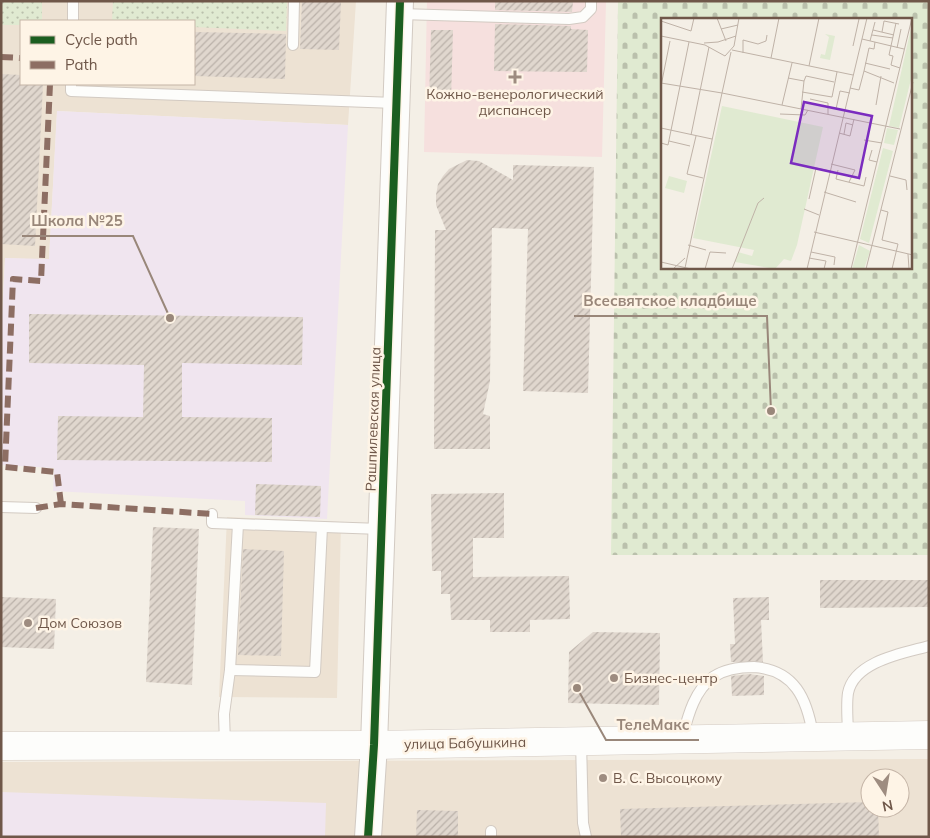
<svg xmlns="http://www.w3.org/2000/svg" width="930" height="838" font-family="Mulish,sans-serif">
	<defs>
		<pattern id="cemetery-stones" width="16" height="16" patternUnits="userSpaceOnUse" patternTransform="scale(1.25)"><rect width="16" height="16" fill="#e0ead1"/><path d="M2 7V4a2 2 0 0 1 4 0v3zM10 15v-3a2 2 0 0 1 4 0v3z" fill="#bac0ac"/></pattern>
		<pattern id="park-dots" width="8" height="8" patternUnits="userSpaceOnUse" patternTransform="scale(1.25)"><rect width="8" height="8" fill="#e0ead1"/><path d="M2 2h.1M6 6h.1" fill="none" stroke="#bac0ac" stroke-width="1.8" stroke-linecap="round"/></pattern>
		<pattern id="building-hatch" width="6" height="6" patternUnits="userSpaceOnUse" patternTransform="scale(1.25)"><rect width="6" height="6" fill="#e0d7ce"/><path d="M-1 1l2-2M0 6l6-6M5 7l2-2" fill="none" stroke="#bab1a9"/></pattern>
	</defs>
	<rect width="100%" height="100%" fill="#f4efe6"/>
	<g fill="#ede2d3" fill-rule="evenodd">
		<path d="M1,1H356L348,125L57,111L49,260L5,258L1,336ZM21,21H194V84H21Z"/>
		<path d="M227,517L341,522L337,698L219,697Z"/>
		<path d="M929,759V837H1V762ZM870,778H900V808H870Z"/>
	</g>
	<g fill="#f0e5ef">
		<path d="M57,111L348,125L327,519L245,515V501L53,491L54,468L1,465V336L5,258L49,259Z"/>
		<path d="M1,792L326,803L325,837H1Z"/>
	</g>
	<path fill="#f6e0de" d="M427,1H606L602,157L424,152Z"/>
	<path fill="url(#cemetery-stones)" fill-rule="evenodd" d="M618,1H929V555H611ZM662,19H911V268H662Z"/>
	<g fill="url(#park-dots)">
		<path d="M1,1H42V21H21V25H1Z"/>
		<path d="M113,1H287L286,31L194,27V21H112Z"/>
	</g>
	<g fill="url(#building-hatch)">
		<path d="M302,1H341L339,50L300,49Z"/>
		<path d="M495,1H573L572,12L495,10Z"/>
		<path d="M495,24L571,26V29L588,30L587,72L494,71Z"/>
		<path d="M431,30H453L451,100H429Z"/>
		<path d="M194,32L286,34L285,79L194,76Z"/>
		<path d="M1,74L21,75V84H43L35,246L1,244Z"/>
		<path d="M467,160L479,161L513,180V165L594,167L588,393L523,391L528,229L492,228L490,381L483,414L490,416V449H434L435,230H446L436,205V195L438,184L443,176L449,169Z"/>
		<path d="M29,314L303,317L302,365L182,363V417L272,418V462L57,460L58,416L143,417L144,365L29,363Z"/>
		<path d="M256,484L321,486L320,517L255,515Z"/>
		<path d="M504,493V538H473V577L569,576L570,619L530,620V632H490V620H451L450,594H441V571H432L431,494Z"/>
		<path d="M153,527L199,529L192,685L146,682Z"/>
		<path d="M243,549L284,551L281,656L238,655Z"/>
		<path d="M820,580H929V607L820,608Z"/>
		<path d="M1,597L56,599L54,649L1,647Z"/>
		<path d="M769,597V620H761L763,662H731L730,644H735L733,598Z"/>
		<path d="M593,632L660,633L659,705L568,703L569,652Z"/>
		<path d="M749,674L764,676V695L732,696L731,676Z"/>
		<path d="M870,802V808H878L879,837H621L620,809Z"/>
		<path d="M417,810L458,811V837H416Z"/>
	</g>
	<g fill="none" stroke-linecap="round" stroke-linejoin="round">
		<defs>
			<g id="service">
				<path d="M400,14L569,19L583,17L591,9V1"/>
				<path d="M73,21V1"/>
				<path d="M293,45L294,1"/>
				<path d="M71,84V91L395,103"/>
				<path d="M1,507L36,508"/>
				<path d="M212,514V523L238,524"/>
				<path d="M230,670L315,672L322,527"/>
				<path d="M848,736C848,722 846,706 848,693C854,661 904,653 929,646"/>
				<path d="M682,738C688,716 694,691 713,677C725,669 740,667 754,667C795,670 807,699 813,735"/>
				<path d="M581,741L583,823L586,837"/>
				<path d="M225,744L224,714L230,670L238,524L381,529"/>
				<path d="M491,837V831"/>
			</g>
			<path id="tertiary" d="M368,837L374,745L400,1"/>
			<path id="secondary" d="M1,746L374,745L929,735"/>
		</defs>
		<use href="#service" stroke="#d2cac2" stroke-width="12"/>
		<use href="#tertiary" stroke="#d2cac2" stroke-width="28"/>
		<use href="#secondary" stroke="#d4cbc3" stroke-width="29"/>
		<use href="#service" stroke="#fdfdfb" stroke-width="10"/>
		<use href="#tertiary" stroke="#fdfdfb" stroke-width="26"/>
		<use href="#secondary" stroke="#fdfdfb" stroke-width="28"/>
		<g stroke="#8d6e63" stroke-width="6" stroke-dasharray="12 6" stroke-linecap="butt">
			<path d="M1,57L21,58"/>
			<path d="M50,84L41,281L13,279L5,467L57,472L61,504"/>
			<path d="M36,508L61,504L212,514"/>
		</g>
		<defs>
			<path id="cycleway" d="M368,837L374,745L400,1"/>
		</defs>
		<use href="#cycleway" stroke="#fef4e6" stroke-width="11"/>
		<use href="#cycleway" stroke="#1b5e20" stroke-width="8"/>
	</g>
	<g fill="#9e8c80" stroke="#fef4e6" stroke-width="2">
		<path d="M512.5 69.5h5v5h5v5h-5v5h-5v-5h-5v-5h5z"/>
		<circle cx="28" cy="623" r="5"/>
		<circle cx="614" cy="678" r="5"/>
		<circle cx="603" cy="778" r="5"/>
	</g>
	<g text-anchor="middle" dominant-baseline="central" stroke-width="5" stroke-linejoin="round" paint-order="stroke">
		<g font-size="14" fill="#6f5749" stroke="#fef4e6" text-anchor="start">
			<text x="515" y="94" text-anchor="middle">Кожно-венерологический<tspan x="515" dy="16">диспансер</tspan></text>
			<text x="38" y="623">Дом Союзов</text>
			<text x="624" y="678">Бизнес-центр</text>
			<text x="613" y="778">В. С. Высоцкому</text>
		</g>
		<g font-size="14" fill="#6f5749" stroke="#fef4e6">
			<text transform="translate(373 419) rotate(-88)">Рашпилевская улица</text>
			<text transform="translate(465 743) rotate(-1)">улица Бабушкина</text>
		</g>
	</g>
	<g transform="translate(661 18)">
		<rect width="251" height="251" fill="#f4efe6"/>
		<path d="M164,16L174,18L169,42L159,40L160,36L164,37L168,19Z" fill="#e0ead1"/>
		<path d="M61,88L162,109L136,227L130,243L123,241L114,251L74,244L77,234L91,238L93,232L32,220Z" fill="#e0ead1"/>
		<path d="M251,6V57L238,110L228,108ZM226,110L237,112L233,127L223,125ZM222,130L232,133L208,225L199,221ZM198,227L209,233L203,251H191Z" fill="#e0ead1"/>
		<path d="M8,158L26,163L23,175L4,170Z" fill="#e0ead1"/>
		<path fill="none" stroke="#bfb2a7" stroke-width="1" d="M56,0L65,23M0,3L30,13L33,0M235,5L228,37L232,38L230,47L239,50M60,11L77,7M212,12L233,17M221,14L223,3L238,6M211,17L232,20M0,18L44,27L64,38L73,28L78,0M201,21L243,31M209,23L214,4M214,24L213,31L208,30L203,53L233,65M43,25L57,24L75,18M192,28L198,1M236,30L240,11M71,32L192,57M70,34L61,75L239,111M82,35V22L97,26L105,23L106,17M110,40L118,0M204,45L229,51M148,48L158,0M127,60L143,63L140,91M143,63L145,58L173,64M0,65L61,75L24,250M0,68L9,23M189,70L198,72L203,53M141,74L171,79L176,54M149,81L167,85V96M121,87L131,45M215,87L220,58M175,91L179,73L189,75M119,96L144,97L147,92M0,110L51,121M178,115L189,118L193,101M183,116L185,105L192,107M30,117L48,29M35,118L26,156L42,160M203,122L221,125M8,123L29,128M0,125L7,127L28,24M211,132L208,142L216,144M170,146L194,152L188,164M177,152L175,161L203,168L205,159M229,158L245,162L246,172M163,174L195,184M148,181L155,150L169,153M143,191L158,197M220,192L227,194L221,222L237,226L231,251M153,214L252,237M27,227L45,232M150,234L174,239L173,247M247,236L248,251M148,240L165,243L163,251M0,244L30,251M12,251L24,240M44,251L49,234L65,235M71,251L97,185L103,180M146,251L206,0M190,251L251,0M205,251L252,64"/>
		<path fill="#7b2cbf" fill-opacity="0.15" stroke="#7b2cbf" stroke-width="2.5" d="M143,84L211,98L198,160L130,145Z"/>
		<rect width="251" height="251" fill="none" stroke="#6f5749" stroke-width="2.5"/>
	</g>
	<path fill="none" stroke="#99877a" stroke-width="2" d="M170 318L133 236H22M771 411L767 316H574M577 688L606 740H699"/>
	<g fill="#99877a" stroke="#fef4e6" stroke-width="2">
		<circle cx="170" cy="318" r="5"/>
		<circle cx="771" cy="411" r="5"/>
		<circle cx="577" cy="688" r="5"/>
	</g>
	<g font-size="15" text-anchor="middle" font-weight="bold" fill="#99877a" stroke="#fef4e6" stroke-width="5" stroke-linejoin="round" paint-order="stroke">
		<text x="77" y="226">Школа №25</text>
		<text x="670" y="306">Всесвятское кладбище</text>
		<text x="653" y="730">ТелеМакс</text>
	</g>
	<rect width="930" height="838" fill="none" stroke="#6f5749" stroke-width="5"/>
	<rect x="20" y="20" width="175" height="65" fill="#fef4e6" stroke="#c5b5a7"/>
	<rect x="30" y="36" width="25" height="8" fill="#1b5e20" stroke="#c5b5a7"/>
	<text x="65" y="45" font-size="15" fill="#6f5749">Cycle path</text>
	<rect x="30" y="61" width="25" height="8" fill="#8d6e63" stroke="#c5b5a7"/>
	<text x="65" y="70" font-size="15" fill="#6f5749">Path</text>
	<g transform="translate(885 793) rotate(168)"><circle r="24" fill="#fef4e6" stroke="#c5b5a7"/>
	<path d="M0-4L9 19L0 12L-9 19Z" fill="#9e8c80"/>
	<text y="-8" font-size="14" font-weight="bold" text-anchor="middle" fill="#6f5749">N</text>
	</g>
</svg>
